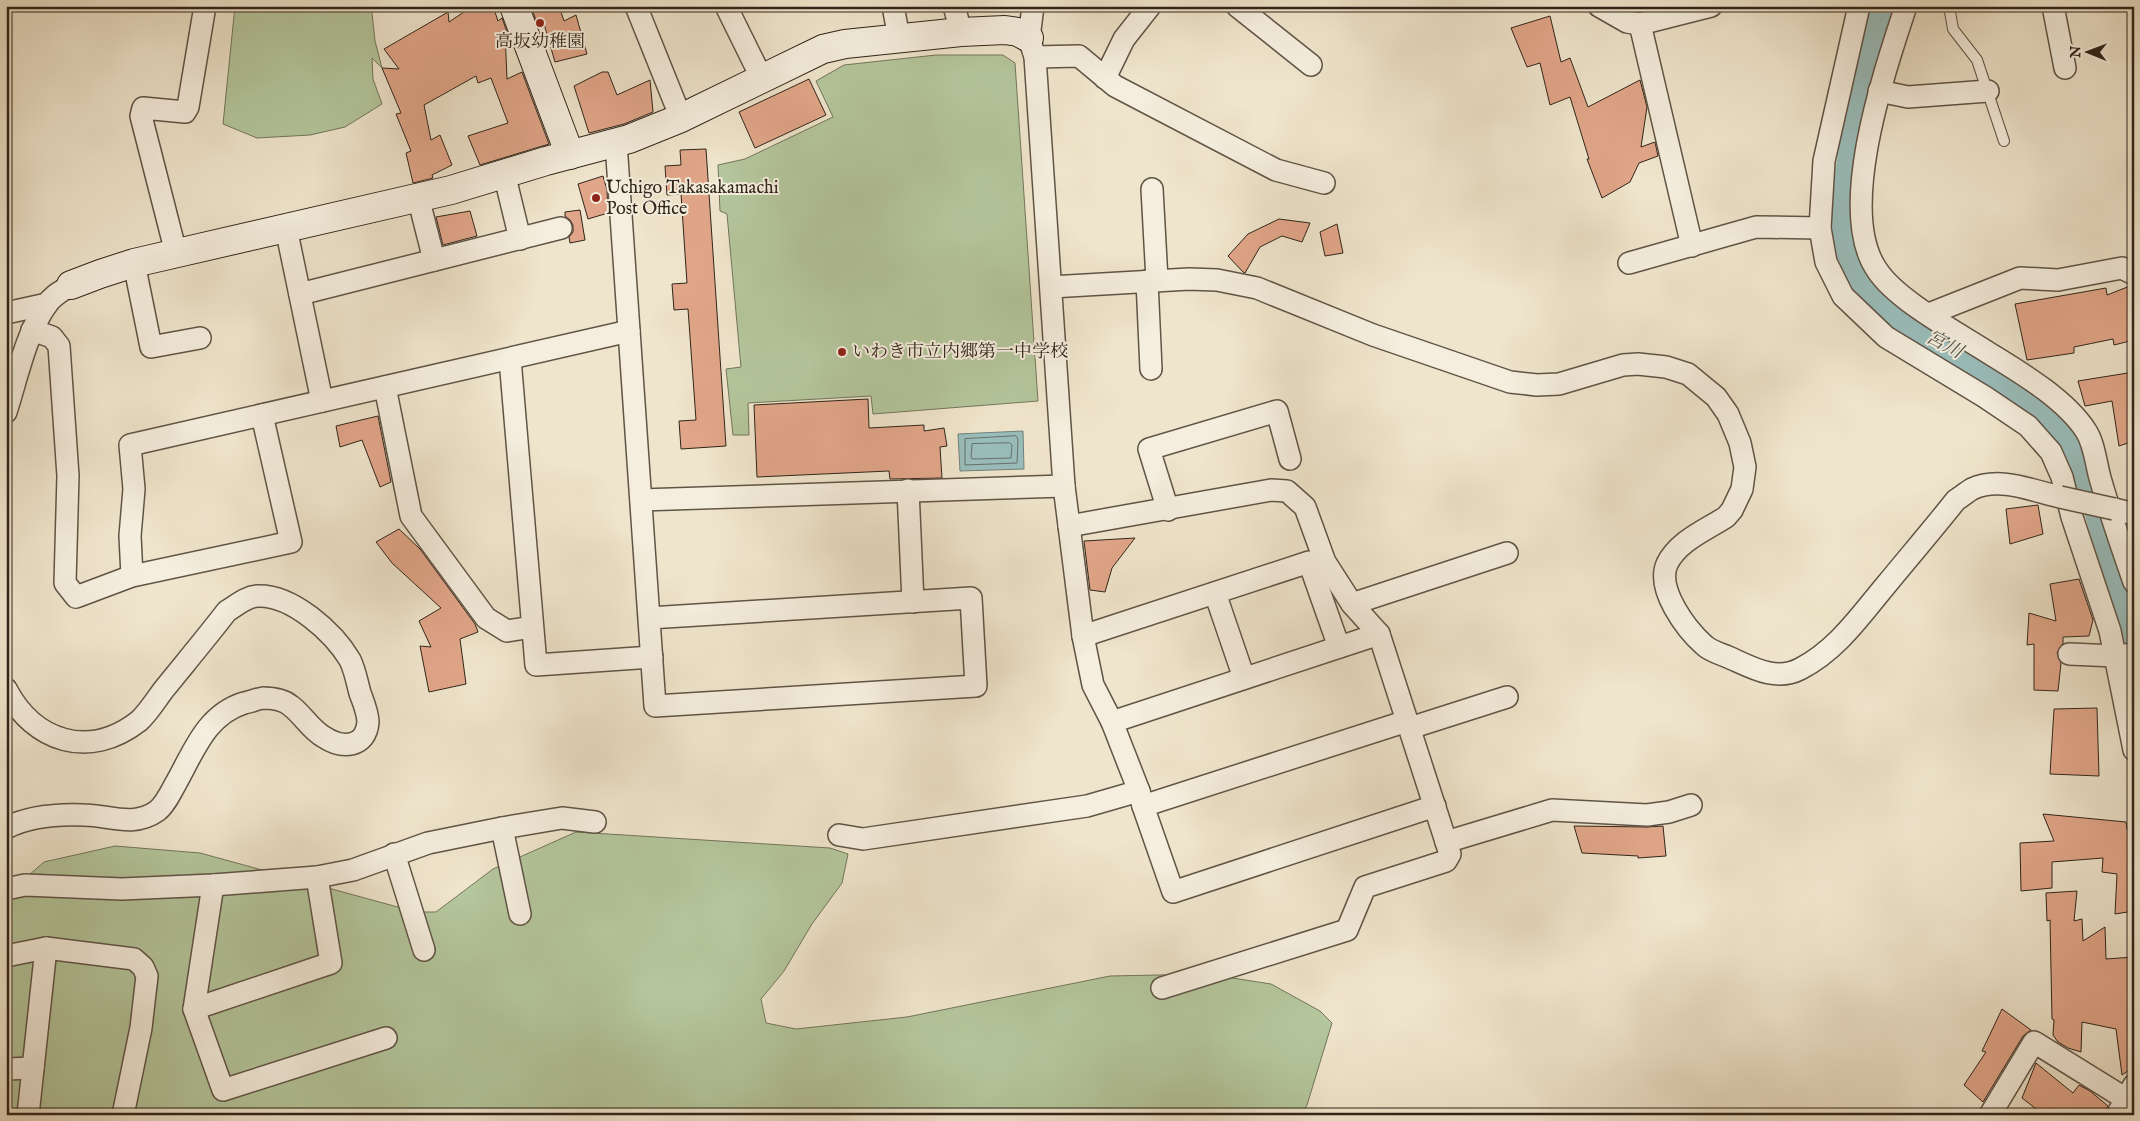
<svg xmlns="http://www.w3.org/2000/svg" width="2140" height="1121" font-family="'IM FELL English','Noto Serif JP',serif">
	<rect width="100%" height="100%" fill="#efe5cc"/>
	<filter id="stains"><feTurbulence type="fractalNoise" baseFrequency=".004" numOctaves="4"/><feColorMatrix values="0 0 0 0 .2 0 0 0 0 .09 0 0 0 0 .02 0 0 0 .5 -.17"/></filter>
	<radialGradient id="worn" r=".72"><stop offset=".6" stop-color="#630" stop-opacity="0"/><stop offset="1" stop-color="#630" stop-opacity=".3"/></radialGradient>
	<g fill="#b4c69c" stroke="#72755b">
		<path d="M235,6H367L372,13L375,41L382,68L372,58L373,79L382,104L345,127L310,135L257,138L223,124Z"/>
		<path d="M936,55H1003L1015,63L1038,401L873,414L871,396L748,403L749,435H733L726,369L741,367L727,214L720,211L718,165L745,159L833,117L816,81L844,65Z"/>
		<path d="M576,832L830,848L848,854L842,883L812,924L784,971L761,999L766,1023L796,1029L907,1017L1110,976L1207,974L1271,984L1320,1011L1332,1023L1307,1105L1302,1115H6V895L44,862L115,846L200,853L416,912H436L493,869Z"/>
	</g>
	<path fill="#9abebc" stroke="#70807b" d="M1023,431L1024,469L960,471L958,434Z"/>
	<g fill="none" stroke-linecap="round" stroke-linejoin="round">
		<g stroke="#65716b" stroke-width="1">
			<path d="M1016,436L1018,439L1017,463L965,465V439Z"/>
			<path d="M1010,443L1012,445L1011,458L973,459L971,458L972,444Z"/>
		</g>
		<path stroke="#9abebc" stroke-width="31" d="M1884,6L1876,46L1866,80L1841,231L1858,278L1915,330L1999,374L2054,415L2090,478L2115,563L2134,659"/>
	</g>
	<g fill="#e1a689" stroke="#30241a">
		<path d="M473,6H493L498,21L502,18L507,32L505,33L507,79L522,72L549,144L480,165L468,136L508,123L491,78L478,83L476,76L424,105L431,140L440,135L452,165L432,175L433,178L413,183L406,153L411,151L396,114L401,113L382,68L399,69L384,49L448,12L449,22Z"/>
		<path d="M531,6H559L564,21L576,15L587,54L555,62L544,24L538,26Z"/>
		<path d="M1550,16L1561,62L1570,58L1588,107L1640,80L1647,107L1641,147L1655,142L1658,156L1639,163L1630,182L1602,198L1587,159H1589L1570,97L1550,105L1540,63L1527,67L1511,28Z"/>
		<path d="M602,72H608L617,95L650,80L653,112L624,124L589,133L574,86Z"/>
		<path d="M809,79L826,115L755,148L739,112Z"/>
		<path d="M706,149L726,446L681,449L679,421L696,420L688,309L674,310L672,284L687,283L681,194L667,195L665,166L681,165L680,150Z"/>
		<path d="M603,176L607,190L608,213L588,219L578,184Z"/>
		<path d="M580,210L585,240L570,243L569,237L573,232V225L570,220L565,216V212Z"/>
		<path d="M470,211L477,236L443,245L436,217Z"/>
		<path d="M1279,219L1310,223L1302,242L1282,236L1260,247L1245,273L1243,272L1228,256L1248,234Z"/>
		<path d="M1337,224L1343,253L1325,256L1320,232Z"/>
		<path d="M2130,286H2134V340L2114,345L2113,339L2074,347V353L2027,360L2015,304L2106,288L2107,295Z"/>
		<path d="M2134,372V441L2119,446L2112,401L2085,406L2078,381Z"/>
		<path d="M868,399L869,428L924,425V431L944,428L947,446L940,447L942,478L890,479L889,471L757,477L754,405Z"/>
		<path d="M378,416L391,482L380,487L362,440L340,447L336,426Z"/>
		<path d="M2038,505L2043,534L2010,544L2006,509Z"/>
		<path d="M399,529L420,549L475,624L478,632L460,639L466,684L429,692L420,646L431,647L419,621L441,608L392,563L376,542Z"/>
		<path d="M1135,538L1112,568L1105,592L1090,590L1084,541Z"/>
		<path d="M2079,579L2093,620L2089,636L2063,637V643L2057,653L2061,663L2058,691L2034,690V644L2027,645L2029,613L2056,621L2050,584Z"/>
		<path d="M2097,708L2099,776L2050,774L2054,709Z"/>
		<path d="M2043,814L2126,822L2127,829L2134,828V861L2130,862L2132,889H2134V911L2115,914L2117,874L2102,872L2103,858L2052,862V888L2021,891L2020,843L2054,841Z"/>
		<path d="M1574,826L1647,827L1663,826L1666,856L1638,858V856L1582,853Z"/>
		<path d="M2077,891L2074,921L2082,919L2083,941L2105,927L2106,959L2134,957V1067L2122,1075L2116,1029L2082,1022L2081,1052L2068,1048L2058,1042L2053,1035L2054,1020L2052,1019L2050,920L2047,921L2046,893Z"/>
		<path d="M2002,1009L2031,1030L2023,1036L1983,1102L1964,1085L1986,1052L1982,1051Z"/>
		<path d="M2036,1063L2073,1093L2079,1085L2090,1091L2108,1106L2105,1115H2044L2022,1098Z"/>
	</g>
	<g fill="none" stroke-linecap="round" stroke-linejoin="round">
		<defs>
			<path id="lane" d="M1949,6L1953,29L1977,60L2004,141"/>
			<g id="street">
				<path d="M636,6L681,118"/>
				<path d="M726,6L762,79"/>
				<path d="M893,6L899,38"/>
				<path d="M954,6L961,32"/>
				<path d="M1033,6L1029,38L1035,57L1064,486L1083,636L1093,685L1112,722L1139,791"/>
				<path d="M1237,6L1311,65"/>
				<path d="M1599,6L1627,22L1640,24L1711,6"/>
				<path d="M1859,6L1824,161L1820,228L1826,262L1843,296L1886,337L1985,397L2028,426L2051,452L2062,477L2072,517L2110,631L2134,750"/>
				<path d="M1906,6C1885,70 1836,211 1877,270C1897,301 1960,334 1992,355C2023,374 2066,400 2086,431C2094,443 2096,463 2100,478C2110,513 2122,548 2134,582"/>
				<path d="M2053,6L2065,68"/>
				<path d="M1640,24L1692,246"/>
				<path d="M1035,57L1079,56L1115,86L1276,170L1324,183"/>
				<path d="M1105,78L1124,39L1150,6"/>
				<path d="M1879,91L1908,97L1988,91"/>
				<path d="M616,143L655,706L976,686L971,598L649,618"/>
				<path d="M504,173L520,239"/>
				<path d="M1152,189L1157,280"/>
				<path d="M418,197L434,260"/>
				<path d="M286,228L322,401"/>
				<path d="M176,253L141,116L143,108L185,112L188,107L205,6"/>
				<path d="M134,263L151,347L200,338"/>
				<path d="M1629,263L1756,227L1820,228"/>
				<path d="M1147,281L1151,369"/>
				<path d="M1051,287L1189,279L1217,280L1257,288L1373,335L1510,382L1537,385L1559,384L1623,365L1638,364L1666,367L1688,374L1716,397L1728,414L1740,443L1745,467L1742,489L1732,510L1726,517C1706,530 1678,541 1667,564C1656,589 1686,629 1704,645C1710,651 1721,654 1728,657C1751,667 1775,682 1800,669C1837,650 1860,616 1886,585C1909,557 1933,529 1956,500C1961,497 1967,492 1972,489C2000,476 2033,491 2060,497"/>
				<path d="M300,294L561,228"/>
				<path d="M6,313L47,304"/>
				<path d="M1929,314L2020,278L2058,280L2122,268L2134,274"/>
				<path d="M32,330L52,337L59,346L68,476L65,583L76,597L132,576L291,542L262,415"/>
				<path d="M510,359L536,665L652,657"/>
				<path d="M385,387L411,516L486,618L507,631L532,627"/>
				<path d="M6,412C17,378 26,333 47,304C53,295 62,291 71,285"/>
				<path d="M908,490L913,602"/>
				<path d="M641,500L1064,486"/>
				<path d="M2114,509L2134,514"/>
				<path d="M1168,510L1149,449L1277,411L1290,459"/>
				<path d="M1069,526L1271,490L1287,491L1305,507L1325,562L1352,604L1507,553"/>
				<path d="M132,576L130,536L134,489L130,445L629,331"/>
				<path d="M1215,593L1244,678"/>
				<path d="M1083,636L1309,562L1339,647"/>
				<path d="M2069,654L2116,656L2134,654"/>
				<path d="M6,689C34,742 89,760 139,721C149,712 157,698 165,688C186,662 207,637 227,611C237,605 246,597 257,596C292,594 334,633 350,660C355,670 357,682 360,693C363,701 368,713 368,722C366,748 342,749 324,737C311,730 303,715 291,706C284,700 272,698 263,698C257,699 250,702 244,703C206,715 194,751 176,783C171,792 165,805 157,811C133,828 109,815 84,815C58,814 29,816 6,828"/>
				<path d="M1112,722L1379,634"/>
				<path d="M1410,728L1507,697"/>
				<path d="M1143,806L1173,892L1435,806"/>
				<path d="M839,835L863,839L1087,806L1139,791L1143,806L1407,721"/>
				<path d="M1446,842L1552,810L1647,815L1669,812L1691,805"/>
				<path d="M394,854L424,950"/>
				<path d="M213,885L194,1009L223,1090L386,1038"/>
				<path d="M6,889L25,885L122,889L213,885L317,877L353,870L428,843L502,828"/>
				<path d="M520,914L502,828L562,818L595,822"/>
				<path d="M6,956L46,948L134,959L143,967L147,976L141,1028L123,1115"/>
				<path d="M1162,988L1347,930L1365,887L1446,861L1450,854L1379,634L1352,604"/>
				<path d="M194,1009L331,963L317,877"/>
				<path d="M6,1069L33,1068"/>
				<path d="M28,1115L46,948"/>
				<path d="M1990,1115L2034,1042L2126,1099"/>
				<path d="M2117,1115L2134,1085"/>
			</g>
			<g id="secondary">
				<path d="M514,6L570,155"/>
				<path d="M71,285L100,274L134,263L451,190L546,161L629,139L681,118L823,49L845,44L961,32L1005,30L1018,32L1029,38"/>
			</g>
		</defs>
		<use href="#lane" stroke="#605446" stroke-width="12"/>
		<use href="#street" stroke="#605446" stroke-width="24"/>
		<use href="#secondary" stroke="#30241a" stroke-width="30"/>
		<use href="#lane" stroke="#f5eede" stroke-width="10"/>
		<use href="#street" stroke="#f5eede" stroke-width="21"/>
		<use href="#secondary" stroke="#f5eede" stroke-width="28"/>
		<defs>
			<path id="street-bridge" d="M2060,497L2114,509"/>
		</defs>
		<use href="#street-bridge" stroke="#605446" stroke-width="24" stroke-linecap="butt"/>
		<use href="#street-bridge" stroke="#f5eede" stroke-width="21"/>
	</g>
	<g fill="#8f2418" stroke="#f5eede" stroke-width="2">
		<circle cx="540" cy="23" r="5"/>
		<circle cx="596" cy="198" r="5"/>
		<circle cx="842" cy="352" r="5"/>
	</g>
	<g text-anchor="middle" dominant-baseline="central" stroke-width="4" stroke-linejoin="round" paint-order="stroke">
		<g font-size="18" fill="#30241a" stroke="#f5eede" text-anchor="start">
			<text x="540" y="42" text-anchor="middle">高坂幼稚園</text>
			<text x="606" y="188">Uchigo Takasakamachi<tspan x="606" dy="21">Post Office</tspan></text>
			<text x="852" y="352">いわき市立内郷第一中学校</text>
		</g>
		<g font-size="19" font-style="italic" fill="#50524b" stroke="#f5eede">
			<text transform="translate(1944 345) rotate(28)">宮川</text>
		</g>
	</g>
	<rect width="2140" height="1121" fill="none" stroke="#efe5cc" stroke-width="25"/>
	<rect x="8" y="8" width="2125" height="1106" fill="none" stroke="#30241a" stroke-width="2.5"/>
	<rect x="12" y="12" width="2115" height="1096" fill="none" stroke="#30241a"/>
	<g transform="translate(2088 52) rotate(271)" stroke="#f5eede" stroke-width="4" paint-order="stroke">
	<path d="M0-4L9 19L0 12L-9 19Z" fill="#30241a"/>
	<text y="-8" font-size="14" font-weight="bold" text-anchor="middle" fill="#30241a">N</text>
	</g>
	<rect width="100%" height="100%" filter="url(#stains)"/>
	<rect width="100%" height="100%" fill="url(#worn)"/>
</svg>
